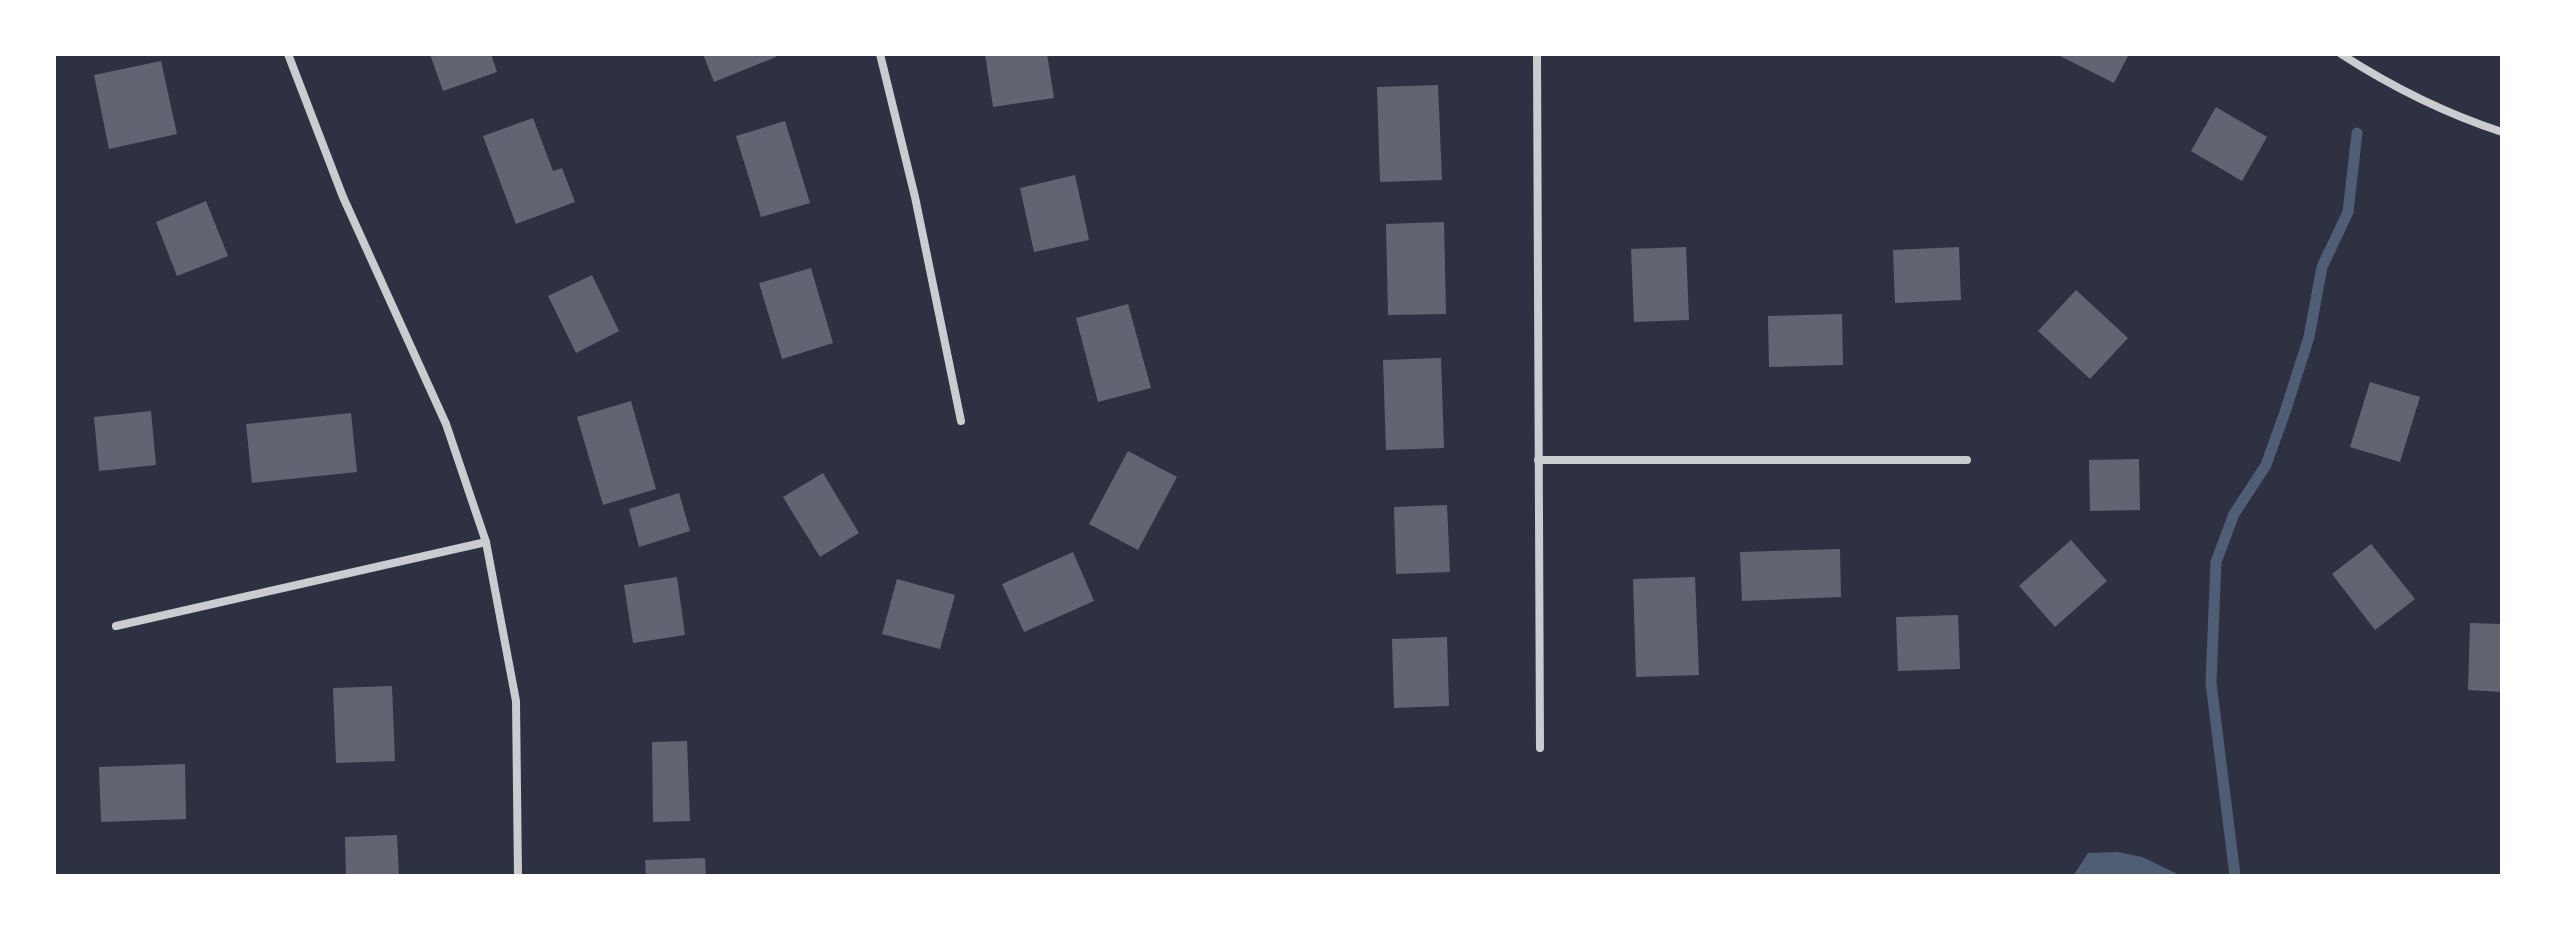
<svg xmlns="http://www.w3.org/2000/svg" width="2556" height="930" font-family="'Source Serif 4',serif">
	<rect width="100%" height="100%" fill="#2d3142"/>
	<path fill="#4f5d75" d="M2118,852L2142,857L2182,876H2073L2088,853Z"/>
	<g fill="none" stroke-linecap="round" stroke-linejoin="round">
		<path stroke="#4f5d75" stroke-width="11" d="M2235,876L2211,683L2216,562L2234,514L2266,465L2285,412L2309,337L2322,267L2348,212L2357,133"/>
	</g>
	<g fill="#626471">
		<path d="M430,54H491L497,72L443,91Z"/>
		<path d="M703,54H775L776,57L714,82Z"/>
		<path d="M985,54H1047L1054,98L993,107Z"/>
		<path d="M2056,54H2129L2114,83Z"/>
		<path d="M161,61L177,134L109,149L94,75Z"/>
		<path d="M1438,85L1442,180L1380,182L1377,87Z"/>
		<path d="M2216,107L2267,137L2242,181L2191,151Z"/>
		<path d="M533,118L553,171L562,168L575,202L516,224L483,136Z"/>
		<path d="M785,121L810,203L761,217L736,136Z"/>
		<path d="M1075,175L1089,240L1034,252L1020,188Z"/>
		<path d="M206,201L228,256L177,276L156,222Z"/>
		<path d="M1444,222L1446,314L1388,315L1386,224Z"/>
		<path d="M1686,247L1689,320L1634,322L1631,249Z"/>
		<path d="M1959,247L1961,300L1895,303L1893,250Z"/>
		<path d="M811,268L833,343L782,359L759,283Z"/>
		<path d="M592,275L619,331L576,353L548,296Z"/>
		<path d="M2076,290L2128,338L2090,379L2038,331Z"/>
		<path d="M1128,304L1151,388L1098,402L1076,318Z"/>
		<path d="M1842,314L1843,365L1769,367L1768,316Z"/>
		<path d="M1441,358L1444,448L1386,450L1383,360Z"/>
		<path d="M2370,382L2420,397L2400,462L2350,447Z"/>
		<path d="M631,401L656,489L603,505L577,417Z"/>
		<path d="M151,411L156,465L99,471L94,417Z"/>
		<path d="M351,413L357,472L252,483L246,424Z"/>
		<path d="M1128,451L1177,477L1138,550L1089,524Z"/>
		<path d="M2139,459L2140,510L2090,511L2089,460Z"/>
		<path d="M823,473L859,533L820,557L783,497Z"/>
		<path d="M679,493L690,531L639,547L629,509Z"/>
		<path d="M1447,505L1450,572L1396,574L1394,507Z"/>
		<path d="M2071,540L2107,581L2055,627L2019,586Z"/>
		<path d="M2371,544L2415,599L2375,630L2332,574Z"/>
		<path d="M1840,549L1841,597L1742,601L1740,552Z"/>
		<path d="M1073,552L1094,601L1024,632L1002,584Z"/>
		<path d="M677,577L685,635L633,643L624,585Z"/>
		<path d="M1695,577L1699,675L1636,677L1633,579Z"/>
		<path d="M897,579L955,595L940,649L882,634Z"/>
		<path d="M1958,615L1960,669L1898,671L1896,617Z"/>
		<path d="M2470,623L2502,624V692L2468,690Z"/>
		<path d="M1447,637L1449,706L1394,708L1392,639Z"/>
		<path d="M392,686L395,761L336,763L333,688Z"/>
		<path d="M687,741L690,821L653,822L652,742Z"/>
		<path d="M185,764L186,819L101,822L99,767Z"/>
		<path d="M397,835L399,876H346L345,837Z"/>
		<path d="M705,858L706,876H646L645,860Z"/>
	</g>
	<g fill="none" stroke-linecap="round" stroke-linejoin="round">
		<g stroke="#caccd0" stroke-width="8">
			<path d="M288,54L343,197L446,424L486,542L516,701L518,876"/>
			<path d="M880,54L915,197L961,421"/>
			<path d="M1537,54L1540,748"/>
			<path d="M2341,54C2392,87 2444,113 2502,132"/>
			<path d="M1538,460H1967"/>
			<path d="M116,626L486,542"/>
		</g>
	</g>
	<rect width="2556" height="930" fill="none" stroke="#ffffff" stroke-width="112"/>
</svg>
